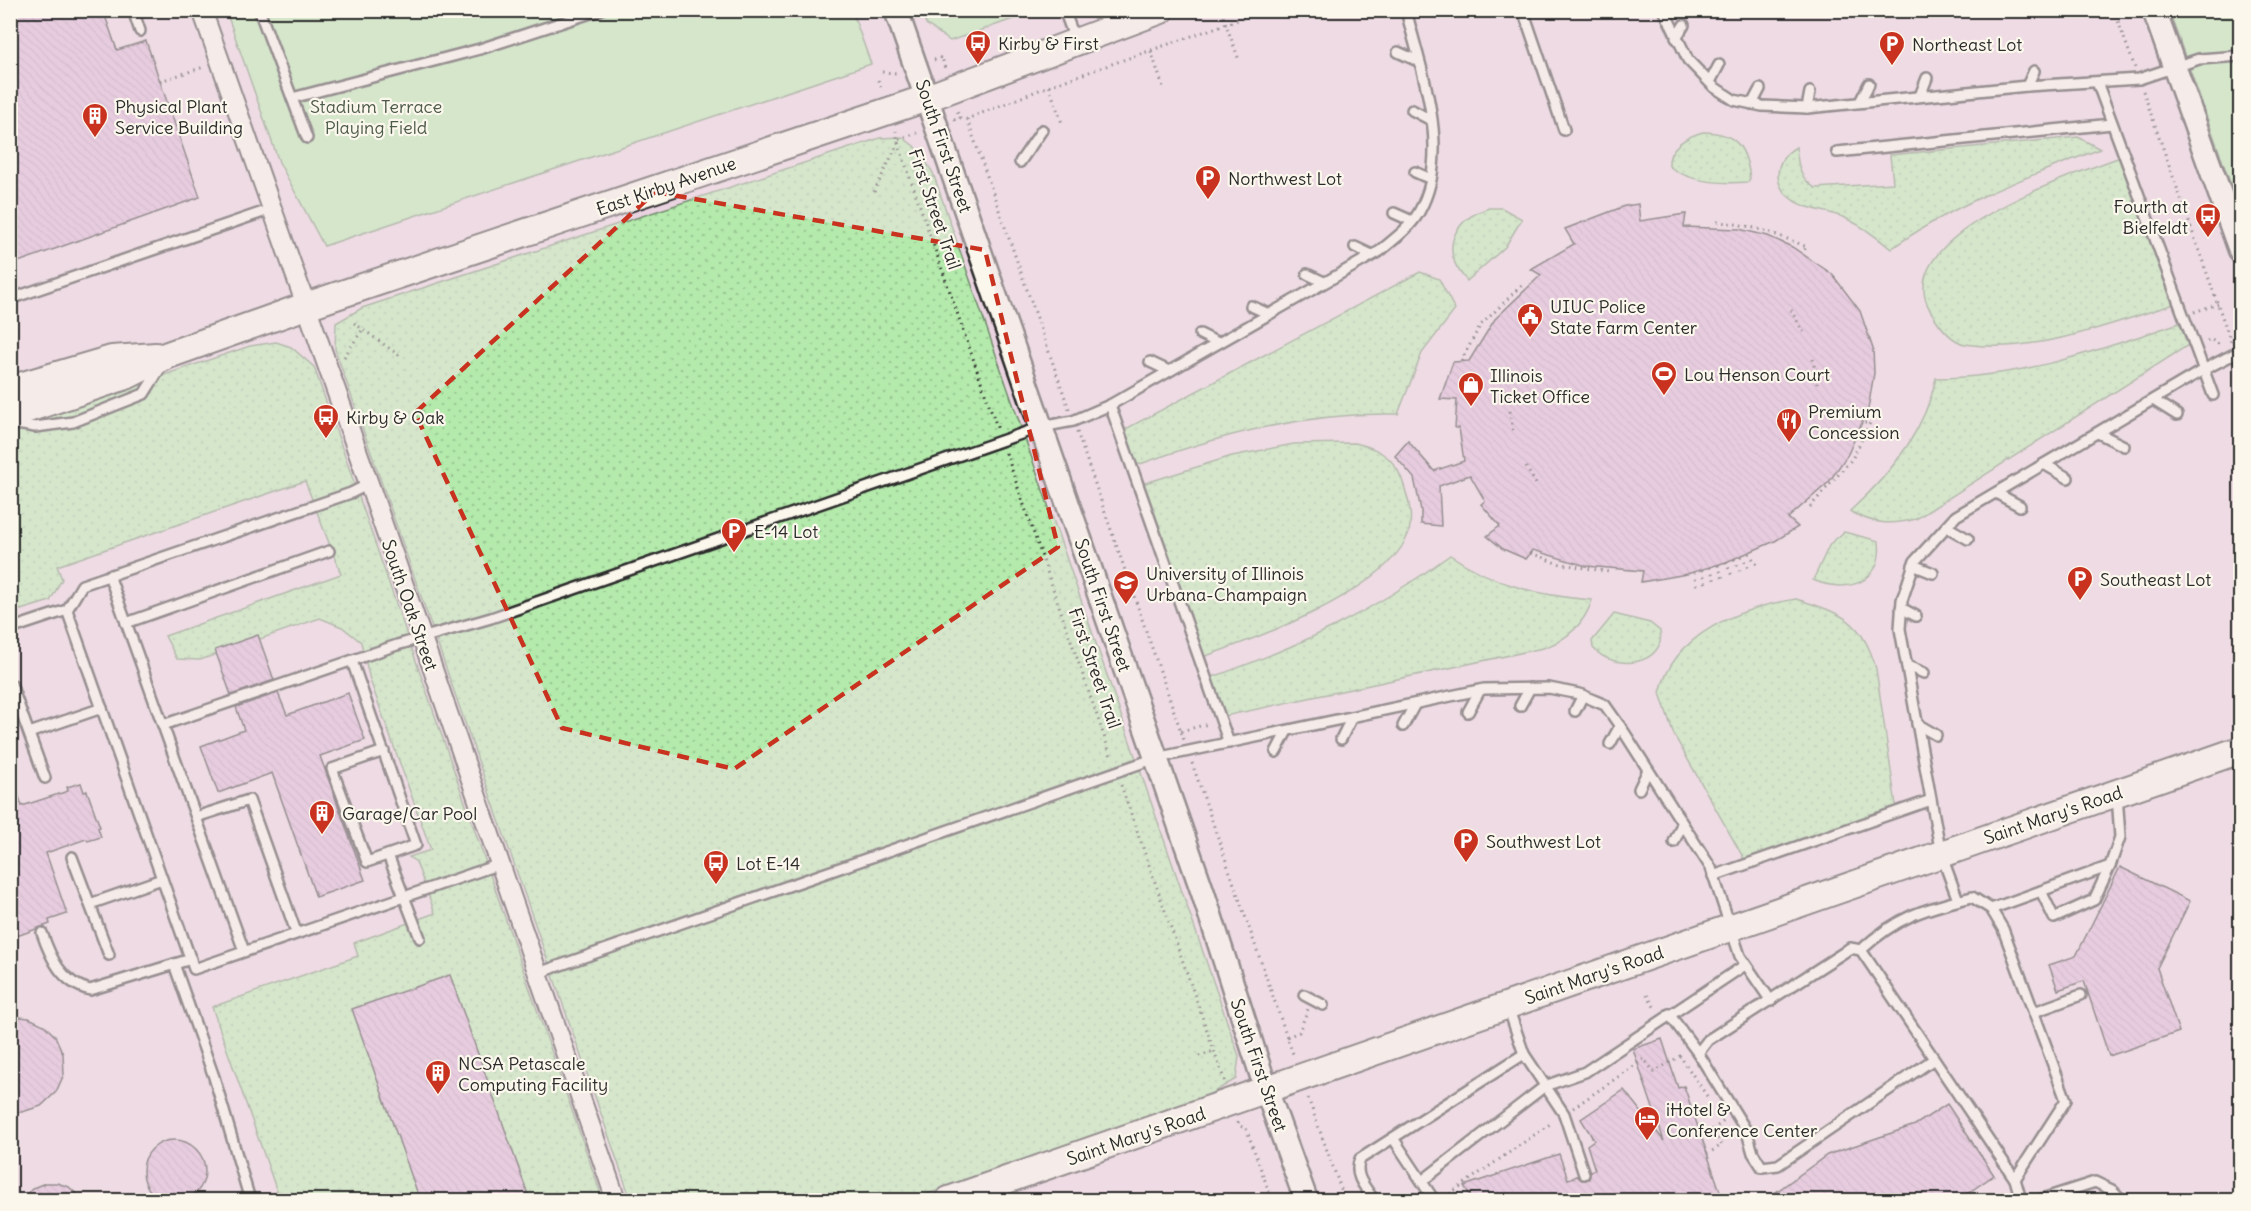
<svg xmlns="http://www.w3.org/2000/svg" width="2251" height="1211" font-family="Delius,sans-serif">
	<defs>
		<pattern id="grass-dots" width="8" height="8" patternUnits="userSpaceOnUse" patternTransform="scale(1.5)"><rect width="8" height="8" fill="#b4eaac"/><path d="M2 2h.1M6 6h.1" fill="none" stroke="#9bc994" stroke-width="1.8" stroke-linecap="round"/></pattern>
		<pattern id="building-back-hatch" width="6" height="6" patternUnits="userSpaceOnUse" patternTransform="scale(1.5)"><rect width="6" height="6" fill="#dbb1d6"/><path d="M-1 5l2 2M0 0l6 6M5-1l2 2" fill="none" stroke="#bc98b8"/></pattern>
	</defs>
	<rect width="100%" height="100%" fill="#f1e2e5"/>
	<filter id="ink" filterUnits="userSpaceOnUse"><feTurbulence type="fractalNoise" baseFrequency=".0167" numOctaves="2"/><feDisplacementMap in="SourceGraphic" scale="12" xChannelSelector="R" yChannelSelector="G"/><feConvolveMatrix kernelMatrix="1 2 1 2 8 2 1 2 1" color-interpolation-filters="sRGB"/></filter>
	<g filter="url(#ink)">
		<rect fill="#ead3e0" x="11" y="11" width="2229" height="1189"/>
		<g fill="url(#grass-dots)" stroke="#708a6c" stroke-width="1.5">
			<path d="M1703,132C1736,132 1746,147 1750,178L1748,182C1722,184 1690,183 1669,166C1667,147 1688,136 1703,132Z"/>
			<path d="M902,137L918,149L933,173L1239,1056L1236,1079L1207,1096L910,1200H631L335,349L336,323L362,308L880,138Z"/>
			<path d="M2078,137L2100,149C2027,177 1954,203 1891,249C1877,237 1862,226 1845,218C1829,211 1810,210 1796,202C1771,187 1773,161 1796,147C1798,165 1799,178 1815,188L1893,183L1890,155Z"/>
			<path d="M2123,156L2178,303C2111,323 2036,355 1965,344C1950,341 1937,322 1930,310C1888,235 2076,174 2123,156Z"/>
			<path d="M1489,208H1502L1522,219L1505,247L1467,281C1439,251 1452,220 1489,208Z"/>
			<path d="M1420,272L1439,279L1455,310L1422,353L1398,414C1304,412 1219,435 1132,467L1120,432Z"/>
			<path d="M2185,321L2193,342L1916,519C1892,525 1873,525 1850,511C1890,475 1925,431 1936,378C2023,378 2103,349 2185,321Z"/>
			<path d="M276,342L291,347L314,367L603,1200H280L212,1007L358,956L354,943L435,913L416,862L409,857L431,850L370,680L361,642L342,627L320,618L200,660L177,659L165,636L341,574L305,481L57,566L62,579L50,601L11,613L10,427L250,346Z"/>
			<path d="M1355,443C1383,449 1398,461 1405,489C1410,505 1414,523 1406,539C1380,594 1255,639 1200,658L1139,485L1232,456L1294,444Z"/>
			<path d="M1844,532L1879,541C1884,584 1846,594 1813,580L1830,544Z"/>
			<path d="M1450,555C1494,585 1540,596 1592,600C1584,625 1567,640 1543,648L1220,717L1207,679C1298,647 1372,613 1450,555Z"/>
			<path d="M1796,599C1842,613 1863,620 1876,669L1897,812L1747,864L1674,735L1660,693C1673,633 1741,608 1796,599Z"/>
			<path d="M1614,614L1650,623L1660,631C1667,663 1616,674 1593,648L1592,641Z"/>
		</g>
		<g fill="#b4eaac" stroke="#708a6c" stroke-width="1.5">
			<path d="M226,11H852L871,64L324,246L279,162Z"/>
			<path d="M922,11V10L1036,11L950,41L926,24Z"/>
			<path d="M2169,11H2240V210Z"/>
		</g>
		<g fill="url(#building-back-hatch)" stroke="#2b2b2b" stroke-width="1.5">
			<path d="M10,10H103L117,50L146,41L200,197L10,265Z"/>
			<path d="M1638,204L1640,221L1686,214L1684,227L1739,229L1768,236L1792,247L1832,274L1860,311L1873,349L1874,373L1868,409L1848,454L1829,482L1788,518L1798,527L1775,541L1726,562L1687,574L1641,582L1643,571L1586,566L1533,550L1526,559L1503,549L1487,536L1500,526L1481,504L1485,501L1470,475L1439,486L1441,526L1421,524V510L1414,478L1395,456L1408,441L1434,471L1464,461L1459,428H1455L1457,400L1440,399L1453,362L1469,361L1495,319L1541,275L1531,269L1574,244L1565,229L1625,206Z"/>
			<path d="M258,635L274,680L231,695L215,650Z"/>
			<path d="M278,693L287,715L348,693L365,740L320,756L365,880L316,897L272,773L218,793L201,746L244,730L236,707Z"/>
			<path d="M10,779H13L22,806L68,791L67,787L81,783L84,792L87,791L100,827L98,828L101,837L88,841L86,839L46,853L67,914L49,920L50,924L17,936L16,931L10,933Z"/>
			<path d="M2120,867L2190,901L2157,968L2179,1032L2109,1056L2084,981L2058,990L2049,965L2076,956Z"/>
			<path d="M450,975L530,1200H420L352,1009Z"/>
			<path d="M10,1016L29,1018L44,1025L55,1036L63,1054L64,1074L56,1092L41,1106L22,1112H10Z"/>
			<path d="M1662,1039L1678,1088L1684,1086L1723,1200H1473L1464,1186L1559,1154L1568,1179L1577,1176L1582,1180L1589,1179L1590,1171L1595,1170L1587,1145L1594,1140L1581,1119L1624,1090L1664,1141L1633,1049Z"/>
			<path d="M1947,1104L1994,1175L1958,1200H1765L1827,1155L1915,1125Z"/>
			<circle cx="174" cy="1171" r="31"/>
			<path d="M45,1183H57L69,1187L83,1200H22L33,1188Z"/>
		</g>
		<g fill="none" stroke-linecap="round" stroke-linejoin="round">
			<defs>
				<g id="service">
					<path d="M133,10L140,31"/>
					<path d="M259,10L307,138"/>
					<path d="M1064,10L1076,42"/>
					<path d="M1523,10L1564,130"/>
					<path d="M1664,10L1688,60L1714,87L1734,100L1762,106L1807,108L2027,86L2139,79L2199,59L2240,56"/>
					<path d="M1676,38L1684,25"/>
					<path d="M1398,52L1418,61"/>
					<path d="M1710,82L1719,65"/>
					<path d="M2097,82L2213,395"/>
					<path d="M2027,86L2034,71"/>
					<path d="M1920,96L1927,78"/>
					<path d="M292,98L480,49L600,10"/>
					<path d="M1860,102L1869,84"/>
					<path d="M1752,104L1760,89"/>
					<path d="M1807,108L1810,92"/>
					<path d="M1412,110L1431,120"/>
					<path d="M1837,152L2112,124"/>
					<path d="M1020,162L1042,130"/>
					<path d="M1415,172L1431,179"/>
					<path d="M1394,213L1412,221"/>
					<path d="M1355,247L1372,255"/>
					<path d="M1307,274L1324,282"/>
					<path d="M10,299L272,209"/>
					<path d="M1251,306L1269,314"/>
					<path d="M1200,334L1218,343"/>
					<path d="M1150,362L1169,371"/>
					<path d="M2153,400L2177,415"/>
					<path d="M1110,405L1229,743"/>
					<path d="M10,423L35,427L73,422L144,394L161,367"/>
					<path d="M2098,433L2124,446"/>
					<path d="M2044,464L2068,478"/>
					<path d="M369,484L351,493L82,585L67,610L194,969L500,864"/>
					<path d="M1996,493L2020,506"/>
					<path d="M1947,527L1968,539"/>
					<path d="M1913,565L1933,573"/>
					<path d="M109,575L244,951"/>
					<path d="M1901,608L1916,616"/>
					<path d="M126,623L329,551"/>
					<path d="M10,629L67,610"/>
					<path d="M352,661L416,845L367,862L332,769L384,751"/>
					<path d="M1907,666L1924,673"/>
					<path d="M11,684L45,778"/>
					<path d="M1520,706L1530,688"/>
					<path d="M1575,711L1583,695"/>
					<path d="M1468,712L1480,690"/>
					<path d="M1917,724L1936,735"/>
					<path d="M163,725L397,645L491,618L1041,427L1073,421L1110,405L1380,251C1394,239 1410,228 1419,212C1453,152 1421,72 1406,10"/>
					<path d="M1403,726L1415,704"/>
					<path d="M29,733L102,708"/>
					<path d="M1341,739L1352,717"/>
					<path d="M1610,744L1620,726"/>
					<path d="M1276,752L1287,731"/>
					<path d="M1639,789L1648,770"/>
					<path d="M196,817L249,800L296,932"/>
					<path d="M1674,842L1682,824"/>
					<path d="M388,855L420,938"/>
					<path d="M72,857L109,955"/>
					<path d="M1713,876L1931,800"/>
					<path d="M2041,891L2054,918L2094,900L2110,866"/>
					<path d="M1958,900L1941,854L1900,629L1902,600L1915,561L1956,516L2203,370L2240,351"/>
					<path d="M90,904L162,879"/>
					<path d="M1991,909L2110,866L2120,837L2117,795"/>
					<path d="M42,933C51,959 62,983 90,990L191,959"/>
					<path d="M1861,950C1898,916 1924,909 1972,897L1991,909L2003,929L2066,1100L2015,1179"/>
					<path d="M174,964L214,1077L250,1200"/>
					<path d="M538,973L1156,758L1484,689L1549,688L1579,694L1605,705L1624,732L1711,868L1740,956L1771,1001"/>
					<path d="M1304,995L1323,1005"/>
					<path d="M1508,1007L1524,1054L1564,1114L1584,1174"/>
					<path d="M2034,1012L2081,995"/>
					<path d="M1669,1014L1698,1053"/>
					<path d="M1934,1059L1778,1165L1762,1167L1753,1153L1747,1132L1698,1053L1708,1040L1843,953L1850,948L1861,950L2015,1179L2021,1200"/>
					<path d="M1393,1138L1434,1200"/>
					<path d="M1422,1181L1545,1086L1585,1072L1745,965"/>
					<path d="M1374,1200C1365,1187 1353,1175 1360,1159L1524,1054"/>
					<path d="M2039,1200L2095,1182L2112,1190L2122,1200"/>
				</g>
				<path id="minor" d="M202,10L369,484L616,1200"/>
				<g id="tertiary">
					<path d="M896,10L1203,893L1266,1089L1306,1200"/>
					<path d="M2154,10L2240,250"/>
				</g>
				<g id="secondary">
					<path d="M10,389L112,359L156,356"/>
					<path d="M10,415L126,376L168,355L306,306L927,98L1161,10"/>
					<path d="M949,1200L2240,750"/>
				</g>
			</defs>
			<use href="#service" stroke="#2b2b2b" stroke-width="14"/>
			<use href="#minor" stroke="#2b2b2b" stroke-width="22"/>
			<use href="#tertiary" stroke="#2b2b2b" stroke-width="27"/>
			<use href="#secondary" stroke="#2b2b2b" stroke-width="30"/>
			<g stroke="#2b2b2b" stroke-width="3" stroke-dasharray="1.5 4.5" stroke-linecap="butt">
				<path d="M2114,10L2135,68"/>
				<path d="M1221,11L1239,60"/>
				<path d="M1151,51L1163,87"/>
				<path d="M934,60L942,57L945,69"/>
				<path d="M882,72L897,73"/>
				<path d="M878,80L882,90"/>
				<path d="M160,81L204,67"/>
				<path d="M1049,86L1062,123"/>
				<path d="M2143,91L2231,342"/>
				<path d="M954,120L960,118L957,110"/>
				<path d="M899,139L917,133"/>
				<path d="M898,143L998,430"/>
				<path d="M874,192L898,143L896,131"/>
				<path d="M1717,222C1750,224 1776,234 1807,247L1802,252"/>
				<path d="M1791,310L1804,333"/>
				<path d="M2194,312L2218,304"/>
				<path d="M354,323L400,356"/>
				<path d="M2207,341L2210,339L2222,346"/>
				<path d="M344,357L363,329"/>
				<path d="M1813,359L1817,384"/>
				<path d="M1461,361L1480,326L1522,285"/>
				<path d="M1069,409L967,119L1049,86L1266,10"/>
				<path d="M1510,411L1513,432"/>
				<path d="M1077,432L1184,740"/>
				<path d="M1006,453L1112,759"/>
				<path d="M1526,467L1536,484"/>
				<path d="M1810,507L1852,459L1870,423H1862"/>
				<path d="M1531,553L1556,563L1609,572"/>
				<path d="M1749,553L1757,565"/>
				<path d="M1741,556L1749,569"/>
				<path d="M1734,559L1741,573"/>
				<path d="M1726,562L1732,576"/>
				<path d="M1718,565L1723,579"/>
				<path d="M1710,567L1715,582"/>
				<path d="M1702,570L1706,584"/>
				<path d="M1694,572L1697,586"/>
				<path d="M1181,731L1208,724"/>
				<path d="M1192,763L1294,1057"/>
				<path d="M1121,785L1225,1082"/>
				<path d="M1647,995L1656,1010"/>
				<path d="M1287,1037L1299,1032L1308,1009"/>
				<path d="M1199,1056L1214,1051"/>
				<path d="M1308,1098L1345,1200"/>
				<path d="M1573,1108L1644,1059L1654,1072L1680,1056L1709,1099"/>
				<path d="M1238,1122L1239,1126L1246,1128L1272,1200"/>
				<path d="M1707,1154L1722,1145L1712,1130L1724,1121L1723,1119"/>
				<path d="M1078,1199L1079,1200"/>
				<path d="M1448,1199V1195L1553,1122"/>
				<path d="M1252,1200L1269,1192"/>
			</g>
			<use href="#service" stroke="#fbf7ec" stroke-width="9"/>
			<use href="#minor" stroke="#fbf7ec" stroke-width="18"/>
			<use href="#tertiary" stroke="#fbf7ec" stroke-width="22"/>
			<use href="#secondary" stroke="#fbf7ec" stroke-width="26"/>
		</g>
	</g>
	<path d="M0 0H2251V1211H0ZM655,192L985,250L1058,547L734,769L562,728L415,413Z" fill="#f1e2e5" fill-opacity=".55" fill-rule="evenodd"/>
	<path fill="none" stroke="#c8321e" stroke-width="4.5" stroke-dasharray="12 8" stroke-linejoin="round" d="M655,192L985,250L1058,547L734,769L562,728L415,413Z"/>
	<defs>
		<symbol id="bus-pin" viewBox="-11 -11 22 30"><path d="M0 17L-7.5 6A9.5 9.5 0 1 1 7.5 6Z" fill="#c8321e" stroke="#fbf7ec"/><path d="M-5-6H5V4H4V6H2V4H-2V6H-4V4H-5ZM-3.5-4V0h7V-4ZM-3.5 1.2v1.5H-2V1.2ZM2 1.2v1.5H3.5V1.2Z" fill="#fff"/></symbol>
		<symbol id="parking-pin" viewBox="-11 -11 22 30"><path d="M0 17L-7.5 6A9.5 9.5 0 1 1 7.5 6Z" fill="#c8321e" stroke="#fbf7ec"/><path d="M-3.5-5.5H1a3.5 3.5 0 0 1 0 7H-1V5.5H-3.5ZM-1-3.4V-.6H.8a1.4 1.4 0 0 0 0-2.8Z" fill="#fff"/></symbol>
		<symbol id="building-pin" viewBox="-11 -11 22 30"><path d="M0 17L-7.5 6A9.5 9.5 0 1 1 7.5 6Z" fill="#c8321e" stroke="#fbf7ec"/><path d="M-4-6H4V6H1V3H-1V6H-4ZM-2.5-4.3h1.7v1.8h-1.7ZM.8-4.3h1.7v1.8H.8ZM-2.5-1h1.7V.8h-1.7ZM.8-1h1.7V.8H.8Z" fill="#fff"/></symbol>
		<symbol id="civic-pin" viewBox="-11 -11 22 30"><path d="M0 17L-7.5 6A9.5 9.5 0 1 1 7.5 6Z" fill="#c8321e" stroke="#fbf7ec"/><path d="M-.6-6.5H3V-4.5H.6V-3L4-1V1h2V6H-6V1h2V-1L-.6-3ZM-1.2 2.5V6h2.4V2.5Z" fill="#fff"/></symbol>
		<symbol id="stadium-pin" viewBox="-11 -11 22 30"><path d="M0 17L-7.5 6A9.5 9.5 0 1 1 7.5 6Z" fill="#c8321e" stroke="#fbf7ec"/><path d="M0-5a6.5 5 0 1 0 0 10a6.5 5 0 1 0 0-10ZM-3.5-1.8h7v3.6h-7Z" fill="#fff"/></symbol>
		<symbol id="shop-pin" viewBox="-11 -11 22 30"><path d="M0 17L-7.5 6A9.5 9.5 0 1 1 7.5 6Z" fill="#c8321e" stroke="#fbf7ec"/><path d="M-5-2.5h2.3a2.7 3.5 0 0 1 5.4 0H5L5.5 6h-11ZM-1.5-2.5h3a1.5 2.3 0 0 0-3 0Z" fill="#fff"/></symbol>
		<symbol id="restaurant-pin" viewBox="-11 -11 22 30"><path d="M0 17L-7.5 6A9.5 9.5 0 1 1 7.5 6Z" fill="#c8321e" stroke="#fbf7ec"/><path d="M-5-6h1v4h1v-4h1v4h1v-4h1v5L-1.5 .5V6h-2V.5L-5-1ZM5-6V6H3V1.5H1.5Q1.5-4 5-6Z" fill="#fff"/></symbol>
		<symbol id="university-pin" viewBox="-11 -11 22 30"><path d="M0 17L-7.5 6A9.5 9.5 0 1 1 7.5 6Z" fill="#c8321e" stroke="#fbf7ec"/><path d="M0-5L7-2L0 1L-7-2ZM-4 1L0 2.5L4 1V4Q0 6-4 4Z" fill="#fff"/></symbol>
		<symbol id="hotel-pin" viewBox="-11 -11 22 30"><path d="M0 17L-7.5 6A9.5 9.5 0 1 1 7.5 6Z" fill="#c8321e" stroke="#fbf7ec"/><path d="M-6-4.5h1.5V1H6V5H4.5V3h-9V5H-6ZM-4 0a1.8 1.8 0 1 1 3.6 0ZM.5 0V-2.5h3Q6-2.5 6 0Z" fill="#fff"/></symbol>
	</defs>
	<g fill-rule="evenodd">
		<use href="#bus-pin" x="963" y="28" width="30" height="40"/>
		<use href="#parking-pin" x="1877" y="29" width="30" height="40"/>
		<use href="#building-pin" x="80" y="101" width="30" height="40"/>
		<use href="#parking-pin" x="1193" y="163" width="30" height="40"/>
		<use href="#bus-pin" x="2193" y="201" width="30" height="40"/>
		<use href="#civic-pin" x="1515" y="301" width="30" height="40"/>
		<use href="#stadium-pin" x="1649" y="359" width="30" height="40"/>
		<use href="#shop-pin" x="1456" y="370" width="30" height="40"/>
		<use href="#bus-pin" x="311" y="402" width="30" height="40"/>
		<use href="#restaurant-pin" x="1774" y="406" width="30" height="40"/>
		<use href="#parking-pin" x="719" y="516" width="30" height="40"/>
		<use href="#parking-pin" x="2065" y="564" width="30" height="40"/>
		<use href="#university-pin" x="1111" y="568" width="30" height="40"/>
		<use href="#building-pin" x="307" y="798" width="30" height="40"/>
		<use href="#parking-pin" x="1451" y="826" width="30" height="40"/>
		<use href="#bus-pin" x="701" y="848" width="30" height="40"/>
		<use href="#building-pin" x="423" y="1058" width="30" height="40"/>
		<use href="#hotel-pin" x="1632" y="1104" width="30" height="40"/>
	</g>
	<g text-anchor="middle" dominant-baseline="central" stroke-width="4.5" stroke-linejoin="round" paint-order="stroke">
		<g font-size="18" fill="#2b2b2b" stroke="#fbf7ec" text-anchor="start">
			<text x="998" y="43">Kirby &amp; First</text>
			<text x="1912" y="44">Northeast Lot</text>
			<text x="115" y="106">Physical Plant<tspan x="115" dy="21">Service Building</tspan></text>
			<text x="1228" y="178">Northwest Lot</text>
			<text x="2188" y="206" text-anchor="end">Fourth at<tspan x="2188" dy="21">Bielfeldt</tspan></text>
			<text x="1550" y="306">UIUC Police<tspan x="1550" dy="21">State Farm Center</tspan></text>
			<text x="1684" y="374">Lou Henson Court</text>
			<text x="1490" y="375">Illinois<tspan x="1490" dy="21">Ticket Office</tspan></text>
			<text x="1808" y="411">Premium<tspan x="1808" dy="21">Concession</tspan></text>
			<text x="346" y="417">Kirby &amp; Oak</text>
			<text x="754" y="531">E-14 Lot</text>
			<text x="1146" y="573">University of Illinois<tspan x="1146" dy="21">Urbana-Champaign</tspan></text>
			<text x="2100" y="579">Southeast Lot</text>
			<text x="342" y="813">Garage/Car Pool</text>
			<text x="1486" y="841">Southwest Lot</text>
			<text x="736" y="863">Lot E-14</text>
			<text x="458" y="1063">NCSA Petascale<tspan x="458" dy="21">Computing Facility</tspan></text>
			<text x="1666" y="1109">iHotel &amp;<tspan x="1666" dy="21">Conference Center</tspan></text>
		</g>
		<g font-size="18" fill="#4d5b4b" stroke="#fbf7ec">
			<text x="376" y="106">Stadium Terrace<tspan x="376" dy="21">Playing Field</tspan></text>
		</g>
		<g font-size="18" fill="#2b2b2b" stroke="#fbf7ec">
			<text transform="translate(944 146) rotate(71)">South First Street</text>
			<text transform="translate(666 186) rotate(-19)">East Kirby Avenue</text>
			<text transform="translate(935 209) rotate(71)">First Street Trail</text>
			<text transform="translate(410 605) rotate(71)">South Oak Street</text>
			<text transform="translate(1103 605) rotate(71)">South First Street</text>
			<text transform="translate(1095 668) rotate(71)">First Street Trail</text>
			<text transform="translate(2053 815) rotate(-19)">Saint Mary's Road</text>
			<text transform="translate(1594 975) rotate(-19)">Saint Mary's Road</text>
			<text transform="translate(1259 1065) rotate(71)">South First Street</text>
			<text transform="translate(1136 1136) rotate(-19)">Saint Mary's Road</text>
		</g>
	</g>
	<rect width="2251" height="1211" fill="none" stroke="#fbf7ec" stroke-width="36"/>
	<rect x="18" y="18" width="2215" height="1175" fill="none" stroke="#2b2b2b" stroke-width="2" filter="url(#ink)"/>
</svg>
